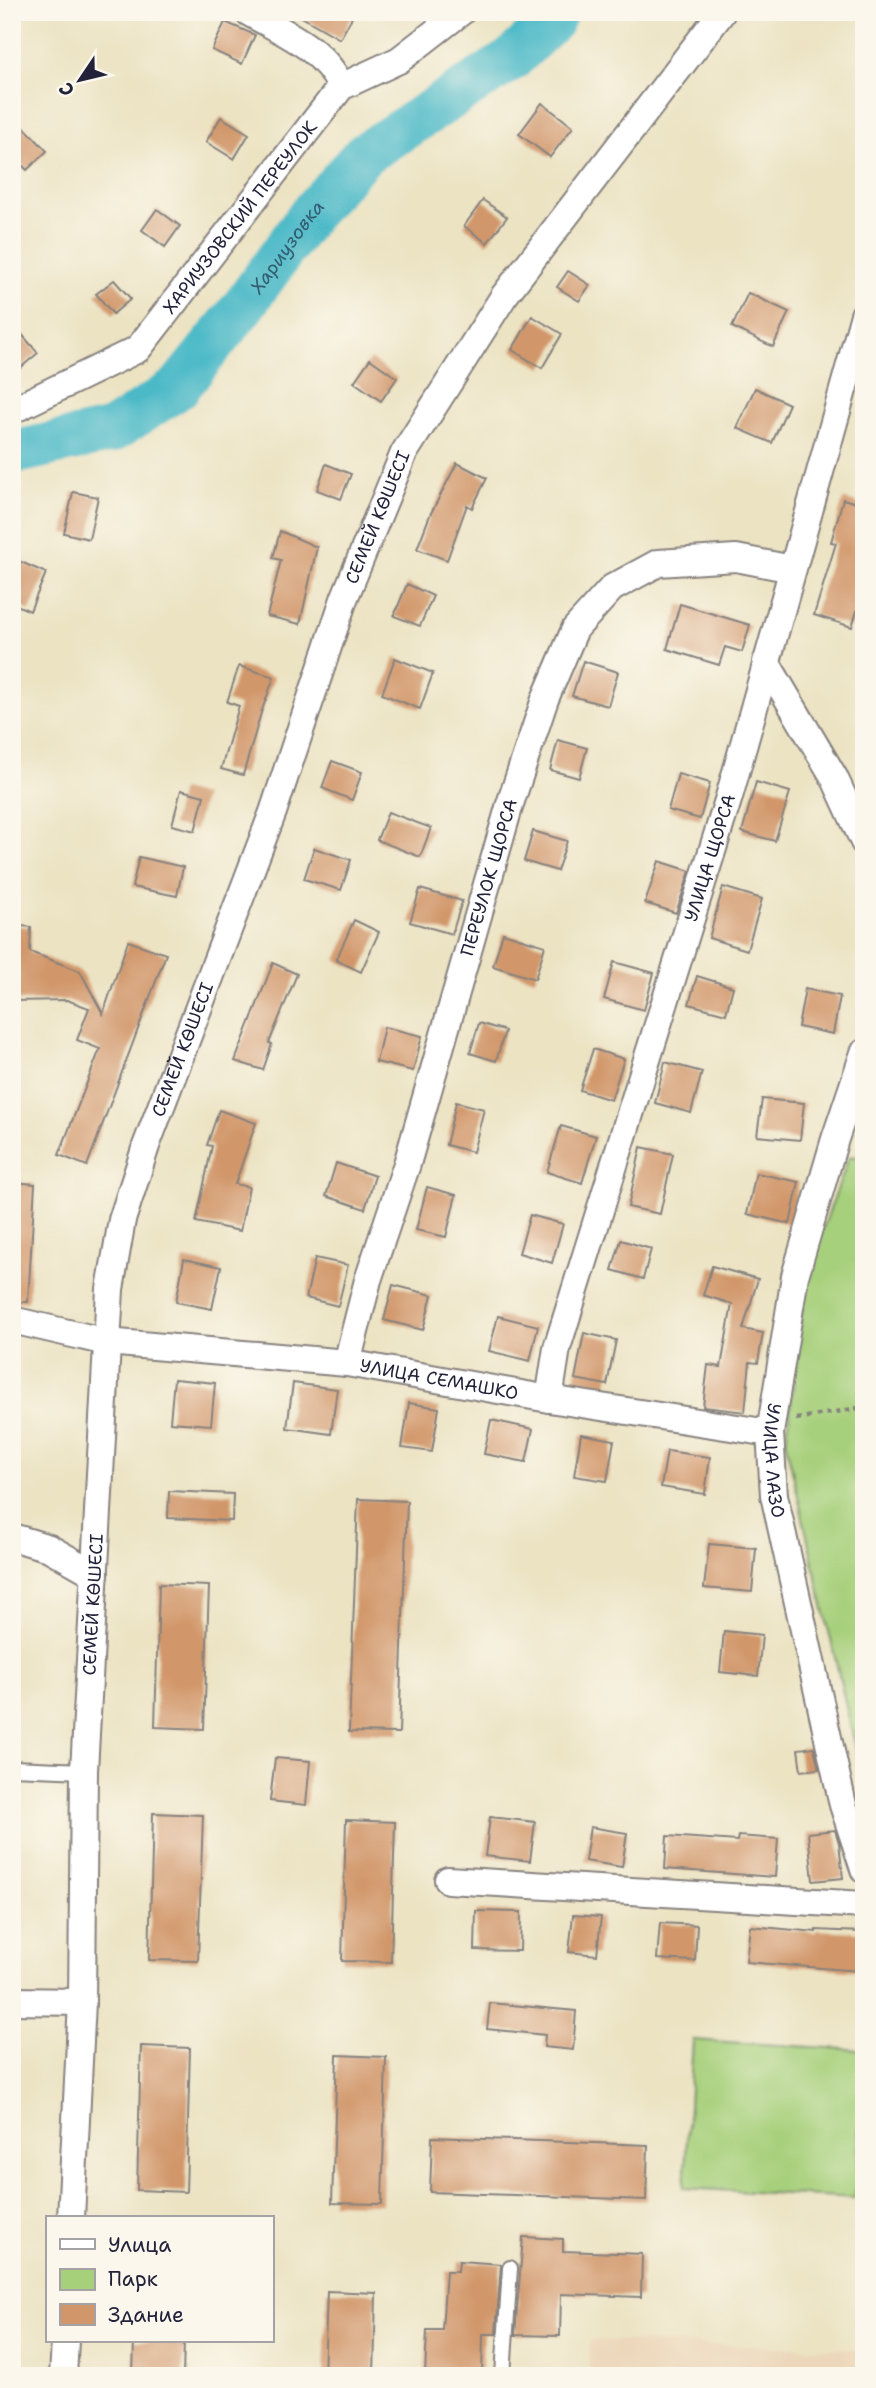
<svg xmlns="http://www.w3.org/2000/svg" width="876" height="2388" font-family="'Shantell Sans',sans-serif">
	<rect width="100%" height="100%" fill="#fbf7ec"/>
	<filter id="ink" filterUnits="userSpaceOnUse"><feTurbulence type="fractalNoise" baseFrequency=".0143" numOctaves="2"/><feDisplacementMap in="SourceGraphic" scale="14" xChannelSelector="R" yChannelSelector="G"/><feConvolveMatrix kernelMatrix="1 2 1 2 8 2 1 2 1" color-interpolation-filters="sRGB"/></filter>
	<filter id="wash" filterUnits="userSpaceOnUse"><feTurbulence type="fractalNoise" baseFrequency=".00686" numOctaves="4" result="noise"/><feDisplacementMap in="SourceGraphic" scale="28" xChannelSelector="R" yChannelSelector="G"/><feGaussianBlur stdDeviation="1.57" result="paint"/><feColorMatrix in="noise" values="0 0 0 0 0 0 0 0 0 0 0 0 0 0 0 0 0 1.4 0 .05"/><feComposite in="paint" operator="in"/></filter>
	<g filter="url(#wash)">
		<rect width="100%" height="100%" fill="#ece3c3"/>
		<path fill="#ecd7ba" d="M590,2340L864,2350V2376H589Z"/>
		<g fill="#a7d07b" stroke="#64795b" stroke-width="2">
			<path d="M864,1156V1784L786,1444L806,1275L849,1157Z"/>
			<path d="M693,2040L863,2050L855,2198L684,2188Z"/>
		</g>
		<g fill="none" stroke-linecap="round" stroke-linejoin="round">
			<path stroke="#4cb9c7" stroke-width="44" id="s1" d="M12,454L16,452L112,431L178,388L242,308L309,215L364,154L512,59L552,21L556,12"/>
		</g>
		<g id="blocks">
			<g fill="#d1976b">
				<path d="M293,12H355L340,39Z"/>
				<path d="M225,22L255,35L242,64L212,50Z"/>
				<path d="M542,103L573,127L550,157L519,134Z"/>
				<path d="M221,117L249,134L234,159L206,142Z"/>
				<path d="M23,126L47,151L27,170L12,155V137Z"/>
				<path d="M483,200L507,217L487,243L464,226Z"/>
				<path d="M157,209L180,226L165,247L142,230Z"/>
				<path d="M568,271L590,285L579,301L557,287Z"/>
				<path d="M114,280L131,299L113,314L96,294Z"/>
				<path d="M748,293L789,312L773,347L732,327Z"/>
				<path d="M532,316L562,334L542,368L512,350Z"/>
				<path d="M12,323L38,353L12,375Z"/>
				<path d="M370,359L397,378L381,401L354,382Z"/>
				<path d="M755,388L789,404L772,443L737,428Z"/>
				<path d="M457,463L487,478L472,508L467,505L447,560L417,549L430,515Z"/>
				<path d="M326,464L351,474L341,499L317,490Z"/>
				<path d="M73,492L98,497L89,539L64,533Z"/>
				<path d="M843,499L864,505V588L852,627L814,615L836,543L831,542Z"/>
				<path d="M280,531L317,547L300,624L267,616L281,560L273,558Z"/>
				<path d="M12,558L46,573L30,611L12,603Z"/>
				<path d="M407,584L433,596L420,626L394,616Z"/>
				<path d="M680,604L750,625L742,652L725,647L719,665L667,649Z"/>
				<path d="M395,658L433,673L420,709L382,694Z"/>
				<path d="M583,661L618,672L608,706L572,696Z"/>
				<path d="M239,666L274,677L261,713L243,775L221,769L239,706L227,702Z"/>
				<path d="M558,740L587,748L579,778L550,770Z"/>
				<path d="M332,761L362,772L352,800L322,788Z"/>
				<path d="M678,774L710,783L700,819L668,810Z"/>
				<path d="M756,782L790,792L775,841L742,832Z"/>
				<path d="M181,790L204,796L195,831L172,825Z"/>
				<path d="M388,812L431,828L420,857L377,840Z"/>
				<path d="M533,831L567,841L557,871L524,861Z"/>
				<path d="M314,848L351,860L341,890L304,879Z"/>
				<path d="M139,857L183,867L177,896L132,887Z"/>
				<path d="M659,861L690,871L676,913L645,903Z"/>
				<path d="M723,887L762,899L747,950L709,938Z"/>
				<path d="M420,889L462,901L452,934L410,922Z"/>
				<path d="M354,920L379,932L361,972L336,960Z"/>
				<path d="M12,925L31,927L30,952L80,971L103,1014L128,941L166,954L87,1166L59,1155L100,1049L77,1040L89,1008L67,1000L12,1001Z"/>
				<path d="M503,933L545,946L535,979L493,966Z"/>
				<path d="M614,962L654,973L644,1010L604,999Z"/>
				<path d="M273,963L297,974L269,1043L272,1044L263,1070L235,1061Z"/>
				<path d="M697,976L733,987L726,1014L689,1004Z"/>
				<path d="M805,989L840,996L833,1034L798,1027Z"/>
				<path d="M479,1023L505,1031L496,1061L470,1053Z"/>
				<path d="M384,1027L422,1036L413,1071L376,1062Z"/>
				<path d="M593,1049L624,1059L611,1100L580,1090Z"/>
				<path d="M665,1062L702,1072L691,1113L655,1103Z"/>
				<path d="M762,1099L804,1103L800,1140L757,1136Z"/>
				<path d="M456,1102L484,1109L473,1152L446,1145Z"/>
				<path d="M219,1110L256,1123L235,1184L249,1187L240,1231L196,1222L212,1146L207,1145Z"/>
				<path d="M561,1126L596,1136L582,1183L547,1172Z"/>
				<path d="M641,1147L673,1154L660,1214L628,1207Z"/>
				<path d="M336,1163L375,1176L365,1209L326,1196Z"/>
				<path d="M756,1173L799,1182L790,1224L747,1214Z"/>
				<path d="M12,1182L35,1184L28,1302H12Z"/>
				<path d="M427,1187L456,1195L446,1237L416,1230Z"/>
				<path d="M530,1215L563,1224L552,1263L519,1253Z"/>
				<path d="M621,1240L651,1249L643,1279L612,1270Z"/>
				<path d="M315,1258L348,1265L338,1306L306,1298Z"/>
				<path d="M184,1259L221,1267L212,1309L176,1302Z"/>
				<path d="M712,1266L758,1279L743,1329L763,1333L758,1363L750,1362L745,1412L703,1407L708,1365L721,1367L732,1304L703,1295Z"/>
				<path d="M393,1285L432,1295L423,1330L384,1320Z"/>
				<path d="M498,1316L538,1326L530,1361L489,1351Z"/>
				<path d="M584,1333L616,1340L607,1385L575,1379Z"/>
				<path d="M174,1379L215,1383L211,1425L170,1422Z"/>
				<path d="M293,1383L337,1389L331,1434L287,1428Z"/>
				<path d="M409,1403L439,1408L432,1452L402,1448Z"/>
				<path d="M491,1420L533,1429L526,1462L484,1454Z"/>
				<path d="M581,1434L614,1440L607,1481L574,1476Z"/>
				<path d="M667,1451L710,1457L705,1494L661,1487Z"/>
				<path d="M169,1491L233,1494L232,1521L168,1518Z"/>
				<path d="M358,1499L407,1501L399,1733L349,1732Z"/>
				<path d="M709,1544L756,1548L752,1592L704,1588Z"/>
				<path d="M159,1584L209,1586L204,1729L155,1727Z"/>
				<path d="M724,1631L762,1635L758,1676L720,1672Z"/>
				<path d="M814,1747L819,1769L801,1771L798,1749Z"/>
				<path d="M275,1758L310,1761L306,1805L270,1801Z"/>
				<path d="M153,1813L203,1815L198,1961L149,1960Z"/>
				<path d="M490,1817L535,1822L530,1861L485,1856Z"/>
				<path d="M346,1820L395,1822L391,1962L342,1961Z"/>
				<path d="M590,1827L627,1833L622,1867L585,1861Z"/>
				<path d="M835,1830L839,1843L843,1878L813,1881L808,1833Z"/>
				<path d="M667,1836L737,1841L738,1836L778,1839L775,1877L665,1869Z"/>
				<path d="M476,1911L521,1912L520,1951L475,1950Z"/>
				<path d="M573,1915L601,1917L597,1955L569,1952Z"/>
				<path d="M660,1923L697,1925L695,1961L657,1959Z"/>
				<path d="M750,1926L816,1932V1930L862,1932L860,1971L746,1962Z"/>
				<path d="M490,2003L576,2011L573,2050L544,2047L545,2035L487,2029Z"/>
				<path d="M141,2046L190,2048L186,2192L137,2190Z"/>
				<path d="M337,2055L386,2057L382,2204L332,2203Z"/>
				<path d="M432,2137L648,2145L646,2200L430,2192Z"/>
				<path d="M523,2237L563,2239V2251L642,2254L641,2297L561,2294L560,2336L515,2335Z"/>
				<path d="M459,2261L501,2264L496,2334H483L482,2376H425L427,2330H442L446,2271H458Z"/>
				<path d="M327,2291L376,2293L374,2376H324Z"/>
				<path d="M134,2341H184L183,2376H133Z"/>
			</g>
		</g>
	</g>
	<g filter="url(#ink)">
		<use href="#blocks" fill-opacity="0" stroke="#87827f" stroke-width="2"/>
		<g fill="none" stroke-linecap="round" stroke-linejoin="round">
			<defs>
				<g id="lane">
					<path d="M12,1768L84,1771"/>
					<path d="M503,2376L510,2268"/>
				</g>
				<g id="street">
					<path d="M248,12C284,33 324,48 341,87"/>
					<path id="s2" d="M12,407H19L138,349L341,87L399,60L461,12"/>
					<path d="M766,662L834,777L864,842"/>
					<path id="s3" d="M864,1053L835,1139L795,1276L770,1433L774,1495L843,1805L864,1869"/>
					<path id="s4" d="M12,1320L107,1342L347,1363L549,1399L770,1433"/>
					<path id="s5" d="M347,1363L368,1280L407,1164L510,804L545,699L575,629L612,588L658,563L736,558L792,569"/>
					<path id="s6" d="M549,1399L557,1348L729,797L864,315"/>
					<path d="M12,1537L49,1548L95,1574"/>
					<path d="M448,1880L864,1905"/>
					<path d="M12,2001L82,2002"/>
					<path id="s7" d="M71,2218L82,2002L84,1771L110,1289L122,1220L146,1146L273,812L344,599L404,453L504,296L722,12"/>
					<path d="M63,2376L65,2341"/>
				</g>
			</defs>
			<use href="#lane" stroke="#87827f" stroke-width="18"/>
			<use href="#street" stroke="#87827f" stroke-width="30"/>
			<g stroke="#87827f" stroke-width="4.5" stroke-dasharray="5 5" stroke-linecap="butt">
				<path d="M796,1419L864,1407"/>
				<path d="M12,2325H14"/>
			</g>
			<use href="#lane" stroke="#fff" stroke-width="14"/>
			<use href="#street" stroke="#fff" stroke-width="26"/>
		</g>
	</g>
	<g text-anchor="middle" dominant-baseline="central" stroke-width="7" stroke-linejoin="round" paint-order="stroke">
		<g font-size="18" fill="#22223b" stroke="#fbf7ec">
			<text stroke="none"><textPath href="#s2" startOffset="306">ХАРИУЗОВСКИЙ ПЕРЕУЛОК</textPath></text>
			<text stroke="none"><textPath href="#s7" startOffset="1748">СЕМЕЙ КӨШЕСІ</textPath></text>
			<text stroke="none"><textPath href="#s6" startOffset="565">УЛИЦА ЩОРСА</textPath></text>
			<text stroke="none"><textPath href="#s5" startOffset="506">ПЕРЕУЛОК ЩОРСА</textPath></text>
			<text stroke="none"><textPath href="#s7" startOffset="1181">СЕМЕЙ КӨШЕСІ</textPath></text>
			<text stroke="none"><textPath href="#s4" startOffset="432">УЛИЦА СЕМАШКО</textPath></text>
			<text stroke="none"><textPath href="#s3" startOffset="420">УЛИЦА ЛАЗО</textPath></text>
			<text stroke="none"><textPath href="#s7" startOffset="614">СЕМЕЙ КӨШЕСІ</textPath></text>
		</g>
		<g font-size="19" font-style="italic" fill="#335e73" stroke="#fbf7ec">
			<text stroke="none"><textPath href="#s1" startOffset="360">Хариузовка</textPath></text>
		</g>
	</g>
	<rect width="876" height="2388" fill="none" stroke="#fbf7ec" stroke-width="42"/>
	<rect x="46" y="2216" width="228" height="126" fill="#fbf7ec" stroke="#a4a2a5" stroke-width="2"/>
	<rect x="60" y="2239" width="35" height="10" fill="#ffffff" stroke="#a4a2a5" stroke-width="2"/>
	<text x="108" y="2252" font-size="21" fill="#22223b">Улица</text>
	<rect x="60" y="2269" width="35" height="21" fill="#a7d07b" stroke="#a4a2a5" stroke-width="2"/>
	<text x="108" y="2286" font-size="21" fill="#22223b">Парк</text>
	<rect x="60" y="2304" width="35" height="21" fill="#d1976b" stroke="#a4a2a5" stroke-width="2"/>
	<text x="108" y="2322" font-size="21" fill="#22223b">Здание</text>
	<g transform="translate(80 80) rotate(235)" stroke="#fbf7ec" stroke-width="5" paint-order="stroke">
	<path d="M0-5L12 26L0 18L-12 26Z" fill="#22223b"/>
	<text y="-10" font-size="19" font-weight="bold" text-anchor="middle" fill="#22223b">С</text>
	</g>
</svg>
